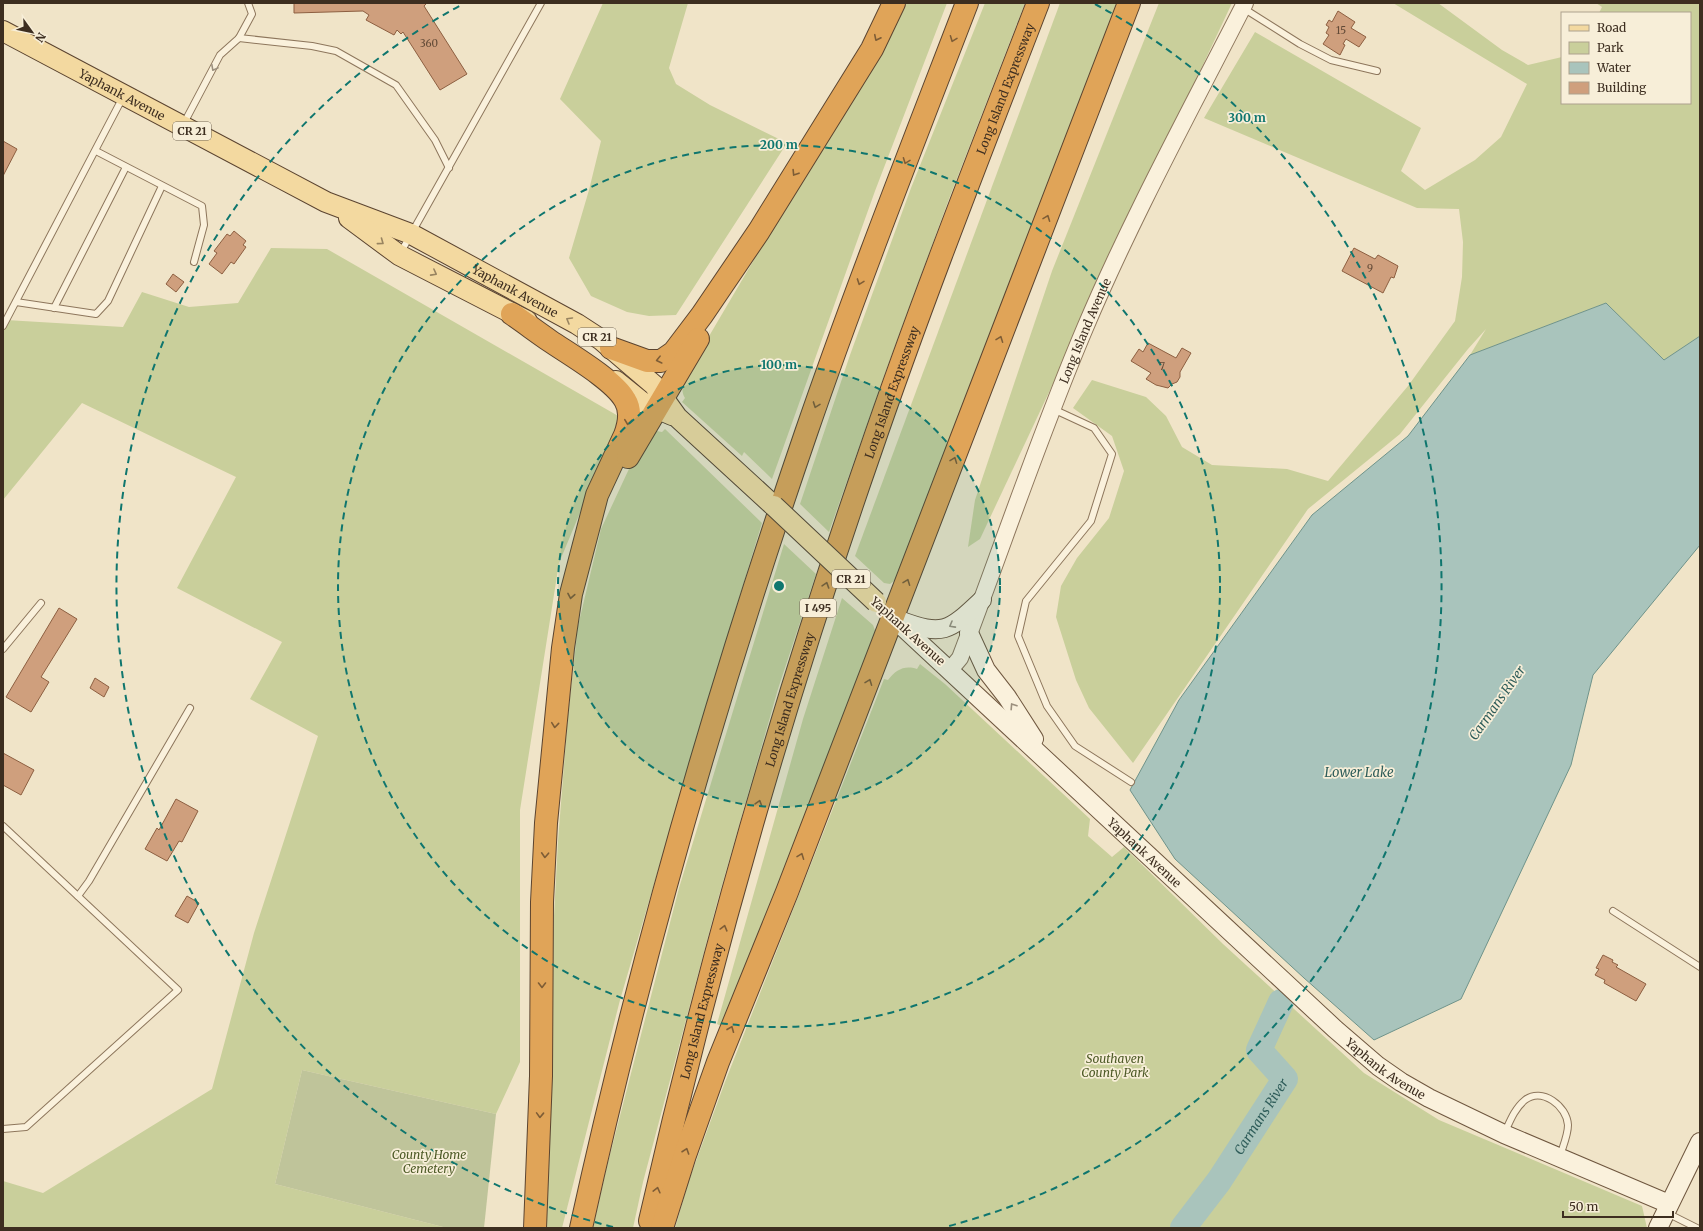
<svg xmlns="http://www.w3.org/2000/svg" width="1703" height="1231" font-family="Merriweather,serif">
	<rect width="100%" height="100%" fill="#f0e4c8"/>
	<g fill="#c9cf9b">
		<path d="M603,3H688L669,68L676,84L710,105L787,143L676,315L649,316L627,312L591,296L569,258L589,190L601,141L560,99Z"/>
		<path d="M905,3H947L875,191L772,479L744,452L742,456L682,402L685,398C677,387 690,370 695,360Z"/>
		<path d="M985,3H1025L949,199L888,365L829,532L800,504L850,355L911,188Z"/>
		<path d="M1060,3H1119L898,578L890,584L884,583L855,556Z"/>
		<path d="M1159,3H1232L980,539L968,547L975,500L1052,271Z"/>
		<path d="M1393,3H1438L1502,50L1528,65L1562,57V103H1690V13H1599L1602,7L1596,3H1700V336L1664,360L1606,303L1470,355L1486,329L1468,349L1400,434L1308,509L1133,763L1089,708L1076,680L1056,617L1061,586L1077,558L1109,518L1124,471L1112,436L1073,408L1092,380L1146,397L1166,416L1182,447L1212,465L1287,469L1328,481L1408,386L1455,321L1462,277L1463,242L1459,209L1417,208L1204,118L1255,32L1421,128L1401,171L1425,190L1475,160L1501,137L1527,84Z"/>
		<path d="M271,248L327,249L620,417L559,563L520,810V1062L496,1114L302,1070L275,1184L447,1228H3V1181L43,1193L212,1089L254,933L318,736L250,699L282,642L177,588L236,477L82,403L3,500V326L6,320L123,327L142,292L189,307L238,303Z"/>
		<path d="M665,429L762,523L713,683L620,1000L562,1228H543L549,1009L558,841L568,714L578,626L601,529L635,456L657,431L662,432Z"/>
		<path d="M784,544L816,574L778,689L717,903L643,1182L633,1228H593L606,1170L679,888Z"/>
		<path d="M842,598L873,625L876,633L774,895L725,1028L717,1024L803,719Z"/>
		<path d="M920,664L945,684L1090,819L1088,836L1112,857L1124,847L1223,944L1364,1073L1439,1120L1642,1206L1647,1228H675L689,1180L725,1082L884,679L888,680C896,670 904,665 917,669Z"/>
	</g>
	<path fill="#bfc49a" d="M302,1070L496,1114L484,1228H447L275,1184Z"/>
	<path fill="#a9c4bc" stroke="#6f938a" d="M1606,303L1664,360L1700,336V545L1593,675L1571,765L1461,999L1374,1040L1304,978L1175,859L1130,790L1179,700L1312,515L1408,436L1470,355Z"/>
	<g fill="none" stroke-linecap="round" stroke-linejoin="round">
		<path stroke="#a9c4bc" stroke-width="26" id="s1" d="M1183,1228L1219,1181L1285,1079L1259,1050L1281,1002"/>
	</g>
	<g fill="#cf9f7d" stroke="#8d5f41">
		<path d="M294,3H427L424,6L467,74L440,90L403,32L401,34L397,30L394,35L366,20L369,15L363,11L294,13Z"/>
		<path d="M1338,11L1355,22L1351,28L1366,37L1359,47L1346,39L1343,44L1345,45L1340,55L1323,44L1329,35L1326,33L1329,27L1326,25L1329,20L1332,22Z"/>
		<path d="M3,141L17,149L3,176Z"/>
		<path d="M234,231L246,241L243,245L246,247L234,264L231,262L222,274L209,264L217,253L214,251L227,234L230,236Z"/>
		<path d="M1354,248L1375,259L1378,255L1398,266L1394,278L1391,277L1383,293L1342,271Z"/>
		<path d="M173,274L184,282L176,292L166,284Z"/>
		<path d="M1148,343L1176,358L1182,348L1191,353L1180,372V377L1177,382L1172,384L1168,388L1156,385L1146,379L1151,373L1131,361L1139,349L1143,352Z"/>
		<path d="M59,608L77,619L41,677L49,682L31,712L6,697Z"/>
		<path d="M95,678L109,687L104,697L90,688Z"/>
		<path d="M3,753L34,770L21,795L3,785Z"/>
		<path d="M176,799L198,811L182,842L179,841L167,861L145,849L157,828L159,830Z"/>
		<path d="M187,896L199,903L188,923L175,916Z"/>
		<path d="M1603,955L1613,960L1612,962L1618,965L1616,967L1646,984L1636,1001L1604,983L1605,980L1595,975L1599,969L1596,968Z"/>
	</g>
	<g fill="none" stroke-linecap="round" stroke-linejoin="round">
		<defs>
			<g id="service">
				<path d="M1243,8L1300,44L1331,60L1377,71"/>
				<path d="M239,38L312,46L336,51L396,85L435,140L449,168"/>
				<path d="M183,125L220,55L239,38L252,14L248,3"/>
				<path d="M96,151L202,206L204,225L194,262"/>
				<path d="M401,252L541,3"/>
				<path d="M16,302L96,314L108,301L162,186"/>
				<path d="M54,308L126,167"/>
				<path d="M3,326L123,97"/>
				<path d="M1053,409L1094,428L1112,454L1091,521L1026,601L1018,636L1047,706L1075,746L1131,782"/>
				<path d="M3,649L41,603"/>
				<path d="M3,826L178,990L26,1127L3,1129"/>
				<path d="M78,896L89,881L190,708"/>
				<path d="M1613,911L1700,967"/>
				<path d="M1505,1132C1510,1121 1515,1108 1525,1100C1542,1087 1567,1106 1568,1125C1568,1135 1563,1146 1560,1156"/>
				<path d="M1667,1213L1697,1228"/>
			</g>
			<g id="tertiary">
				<path id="s2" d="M950,670L960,658C1002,548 1039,436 1085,328C1132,217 1190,111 1245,3"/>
			</g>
			<g id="secondary">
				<path id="s3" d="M893,618L1335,1029L1378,1066L1401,1082L1429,1098L1504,1134L1669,1204"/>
				<path d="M899,620C944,637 949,631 982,600"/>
				<path d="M969,633L986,670L1007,697L1034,739"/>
				<path d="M1658,1228L1700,1142"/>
			</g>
			<g id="primary">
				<path id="s4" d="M3,31L326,202L411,234L577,324L600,339L654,385L677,417L774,506"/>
				<path d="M349,218L399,255L527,321"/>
				<path d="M616,381L642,402L672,415"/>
			</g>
			<g id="motorway">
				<path d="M512,314C525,323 537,332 550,341C569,354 614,380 625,400C632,411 629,424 625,435L597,495L571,594L563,648L546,823L542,902L541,1076L535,1228"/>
				<path d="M611,348L647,361H661L674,352L702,315L759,231L872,49L894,3"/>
				<path d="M628,457L698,339"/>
				<path id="s5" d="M650,1221C709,962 782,705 869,455C921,303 980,153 1038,3"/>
				<path d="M581,1228C640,960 717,692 806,433C856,288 912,146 967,3"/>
				<path d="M662,1228L685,1155L718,1062L787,892L1129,3"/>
			</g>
		</defs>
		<use href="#service" stroke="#8d765c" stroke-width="8"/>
		<use href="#tertiary" stroke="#8d765c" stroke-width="18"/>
		<use href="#secondary" stroke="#6f573f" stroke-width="20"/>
		<use href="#primary" stroke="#5b4430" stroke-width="22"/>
		<use href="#motorway" stroke="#5b4430" stroke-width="24"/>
		<use href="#service" stroke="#faf1dc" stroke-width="6"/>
		<use href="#tertiary" stroke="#faf1dc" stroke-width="16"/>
		<use href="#secondary" stroke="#faf1dc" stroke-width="18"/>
		<use href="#primary" stroke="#f3d9a0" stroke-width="20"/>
		<use href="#motorway" stroke="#e0a458" stroke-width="22"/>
		<defs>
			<path id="primary-bridge" d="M774,506L876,602"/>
		</defs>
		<use href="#primary-bridge" stroke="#5b4430" stroke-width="22" stroke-linecap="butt"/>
		<use href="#primary-bridge" stroke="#f3d9a0" stroke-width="20"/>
	</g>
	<defs><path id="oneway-chevron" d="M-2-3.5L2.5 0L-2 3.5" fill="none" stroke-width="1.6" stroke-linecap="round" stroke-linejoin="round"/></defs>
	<g stroke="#7e5d36">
		<use href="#oneway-chevron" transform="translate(877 38) rotate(116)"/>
		<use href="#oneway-chevron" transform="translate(953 39) rotate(111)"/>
		<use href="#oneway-chevron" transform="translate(906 161) rotate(111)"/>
		<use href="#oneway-chevron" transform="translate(795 173) rotate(122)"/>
		<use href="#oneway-chevron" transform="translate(1047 218) rotate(-69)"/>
		<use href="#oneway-chevron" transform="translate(860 282) rotate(110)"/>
		<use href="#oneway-chevron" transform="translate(1000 339) rotate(-69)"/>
		<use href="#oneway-chevron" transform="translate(659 360) rotate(166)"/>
		<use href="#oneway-chevron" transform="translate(816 405) rotate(110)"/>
		<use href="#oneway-chevron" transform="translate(628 422) rotate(97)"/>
		<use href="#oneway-chevron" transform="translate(954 460) rotate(-69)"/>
		<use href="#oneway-chevron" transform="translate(907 582) rotate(-69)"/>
		<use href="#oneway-chevron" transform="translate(826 585) rotate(-72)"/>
		<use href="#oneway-chevron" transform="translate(571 596) rotate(100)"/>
		<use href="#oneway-chevron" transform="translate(869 682) rotate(-69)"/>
		<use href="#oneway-chevron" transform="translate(555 725) rotate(96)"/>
		<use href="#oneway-chevron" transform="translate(759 803) rotate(-73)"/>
		<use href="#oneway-chevron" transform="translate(545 855) rotate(93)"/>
		<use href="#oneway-chevron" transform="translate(801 856) rotate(-69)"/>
		<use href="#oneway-chevron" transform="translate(724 928) rotate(-75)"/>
		<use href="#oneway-chevron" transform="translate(542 985) rotate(90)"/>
		<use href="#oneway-chevron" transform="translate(731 1029) rotate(-68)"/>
		<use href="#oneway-chevron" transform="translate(540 1115) rotate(92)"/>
		<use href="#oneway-chevron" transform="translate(686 1151) rotate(-71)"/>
		<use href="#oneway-chevron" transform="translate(657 1190) rotate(-76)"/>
	</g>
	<g stroke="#9c907e">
		<use href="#oneway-chevron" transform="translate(214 68) rotate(118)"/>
		<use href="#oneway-chevron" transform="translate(952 625) rotate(151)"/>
		<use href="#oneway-chevron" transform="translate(1013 706) rotate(-123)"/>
	</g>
	<g stroke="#988460">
		<use href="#oneway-chevron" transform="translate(381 242) rotate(36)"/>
		<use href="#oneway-chevron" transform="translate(434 273) rotate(28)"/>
		<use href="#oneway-chevron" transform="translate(569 320) rotate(-150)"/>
	</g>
	<circle cx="779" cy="586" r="221" fill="#0f766e" fill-opacity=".12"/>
	<g fill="none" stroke="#0f766e" stroke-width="2" stroke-dasharray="7 5">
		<circle cx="779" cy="586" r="221"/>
		<circle cx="779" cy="586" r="441"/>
		<path d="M613 1227A662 662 0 0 1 463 4M1095 4A662 662 0 0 1 945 1227"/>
	</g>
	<g text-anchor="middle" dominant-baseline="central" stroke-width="3.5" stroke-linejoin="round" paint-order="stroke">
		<g font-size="10" fill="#624a37">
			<text x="1341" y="30">15</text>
			<text x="429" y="43">360</text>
			<text x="1370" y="268">9</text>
			<text x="1162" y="366">7</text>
		</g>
		<g fill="#f7eed8" stroke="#756857" stroke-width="1">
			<rect x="173" y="122" width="38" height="18" rx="3"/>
			<rect x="578" y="328" width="38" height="18" rx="3"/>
			<rect x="832" y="570" width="38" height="18" rx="3"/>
			<rect x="800" y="599" width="36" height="18" rx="3"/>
		</g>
		<g font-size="11" font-weight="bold" fill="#3d2e20">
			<text x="192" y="131">CR 21</text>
			<text x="597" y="337">CR 21</text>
			<text x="851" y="579">CR 21</text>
			<text x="818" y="608">I 495</text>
		</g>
		<g font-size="12" fill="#3d2e20" stroke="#f7eed8">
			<text stroke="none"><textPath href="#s5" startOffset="1188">Long Island Expressway</textPath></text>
			<text stroke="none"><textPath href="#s4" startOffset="135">Yaphank Avenue</textPath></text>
			<text stroke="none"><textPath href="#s4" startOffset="575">Yaphank Avenue</textPath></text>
			<text stroke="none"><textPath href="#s2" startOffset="366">Long Island Avenue</textPath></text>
			<text stroke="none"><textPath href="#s5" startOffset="864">Long Island Expressway</textPath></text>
			<text transform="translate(908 631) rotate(42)">Yaphank Avenue</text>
			<text stroke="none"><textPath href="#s5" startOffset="540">Long Island Expressway</textPath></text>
			<text stroke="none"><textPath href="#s3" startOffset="344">Yaphank Avenue</textPath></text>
			<text stroke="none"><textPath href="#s5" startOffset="216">Long Island Expressway</textPath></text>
			<text stroke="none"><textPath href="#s3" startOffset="668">Yaphank Avenue</textPath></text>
		</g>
		<g font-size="12" font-style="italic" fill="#4d5a26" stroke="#f7eed8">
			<text x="1115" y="1058">Southaven<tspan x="1115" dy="14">County Park</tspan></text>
			<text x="429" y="1154">County Home<tspan x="429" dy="14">Cemetery</tspan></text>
		</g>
		<g font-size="13" font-style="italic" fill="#2f5d5a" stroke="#f7eed8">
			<text transform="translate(1497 703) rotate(-55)">Carmans River</text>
			<text x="1359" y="772">Lower Lake</text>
			<text stroke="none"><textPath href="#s1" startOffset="136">Carmans River</textPath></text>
		</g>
	</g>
	<circle cx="779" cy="586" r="6" fill="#0f766e" stroke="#f7eed8" stroke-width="2"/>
	<g font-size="12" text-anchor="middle" font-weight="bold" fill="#0f766e" stroke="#f7eed8" stroke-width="3.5" stroke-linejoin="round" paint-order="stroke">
		<text x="1247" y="122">300 m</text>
		<text x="779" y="149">200 m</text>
		<text x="779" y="369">100 m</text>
	</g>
	<rect width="1703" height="1231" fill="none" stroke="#3d2e20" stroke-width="8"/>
	<rect x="1561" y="12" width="130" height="92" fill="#f7eed8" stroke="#ada18e"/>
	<rect x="1569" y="25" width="20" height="6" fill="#f3d9a0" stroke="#ada18e"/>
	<text x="1597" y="32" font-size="12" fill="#3d2e20">Road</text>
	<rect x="1569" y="42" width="20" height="12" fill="#c9cf9b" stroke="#ada18e"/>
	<text x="1597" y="52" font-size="12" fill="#3d2e20">Park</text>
	<rect x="1569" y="62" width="20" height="12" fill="#a9c4bc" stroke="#ada18e"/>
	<text x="1597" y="72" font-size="12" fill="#3d2e20">Water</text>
	<rect x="1569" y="82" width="20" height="12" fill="#cf9f7d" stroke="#ada18e"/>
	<text x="1597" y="92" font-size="12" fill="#3d2e20">Building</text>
	<g transform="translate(32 32) rotate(123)" stroke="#f7eed8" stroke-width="3" paint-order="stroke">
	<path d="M0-3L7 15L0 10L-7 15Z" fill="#3d2e20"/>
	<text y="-6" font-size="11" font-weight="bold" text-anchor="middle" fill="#3d2e20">N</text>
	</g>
	<path d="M1563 1211v6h110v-6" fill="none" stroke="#3d2e20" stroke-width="2"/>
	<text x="1569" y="1211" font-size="12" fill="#3d2e20" stroke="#f7eed8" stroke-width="3" paint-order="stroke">50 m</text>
</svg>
